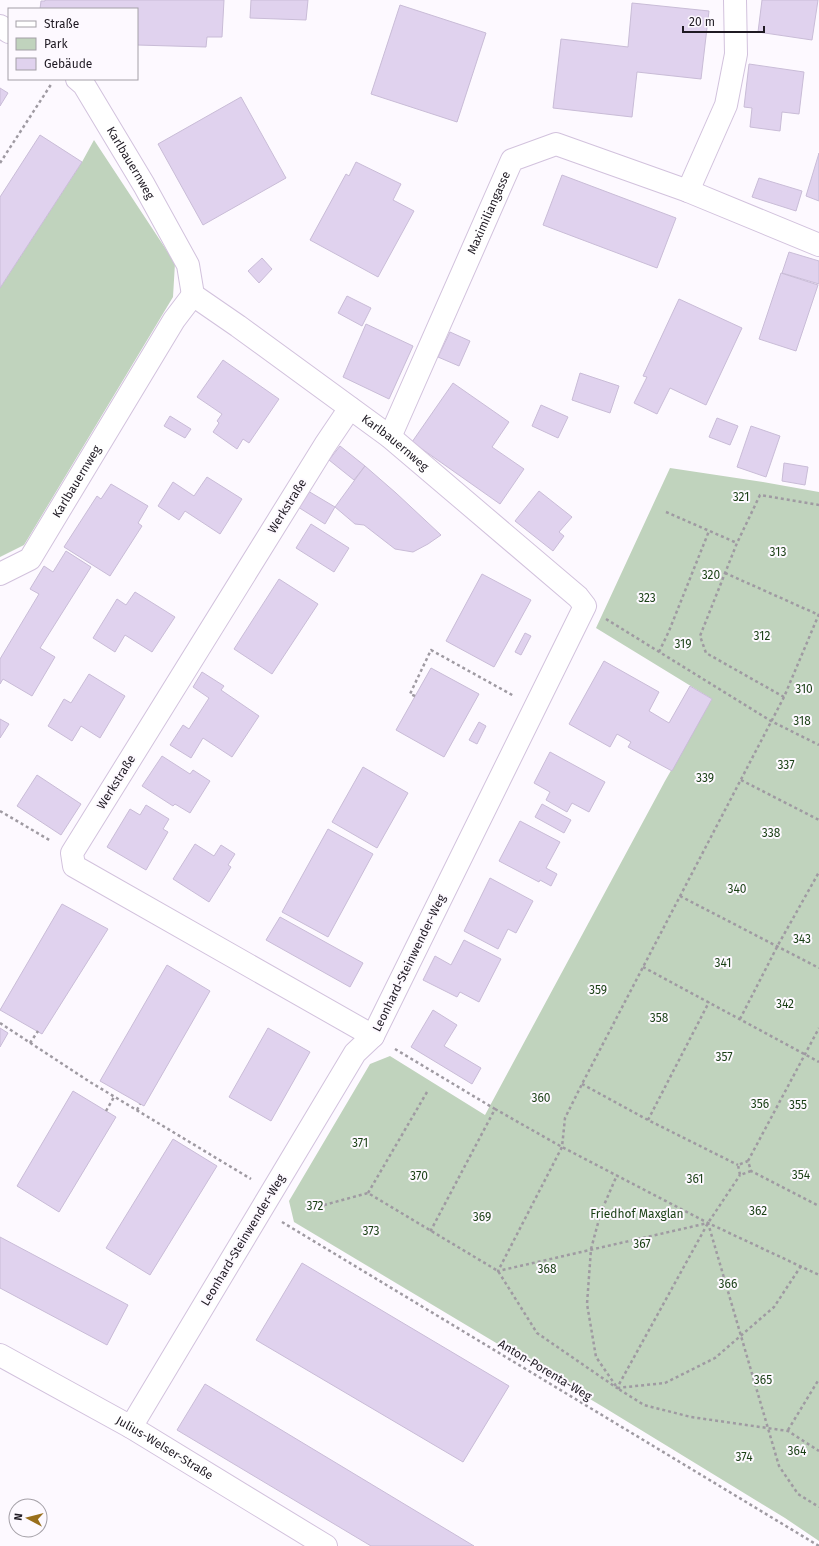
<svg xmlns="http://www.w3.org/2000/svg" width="819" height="1546" font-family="'Fira Sans',sans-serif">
	<rect width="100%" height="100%" fill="#fdf9ff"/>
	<g fill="#c0d3bd">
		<path d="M94,140L175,263L173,297L24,545L0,557V288L82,162Z"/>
		<path d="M670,468L763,482L819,492V1541L785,1518L605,1408L294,1222L289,1201L370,1064L390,1056L485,1115L665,781L712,699L596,628Z"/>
	</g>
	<g fill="#e0d2ee" stroke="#c9bcd7">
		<path d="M45,0H224L222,37H207L206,47L137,45V9H40L41,1H45Z"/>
		<path d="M251,0H308L306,20L250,18Z"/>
		<path d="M762,0H818L812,40L758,32Z"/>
		<path d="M632,3L709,11L701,79L637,72L632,117L553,108L561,39L628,47Z"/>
		<path d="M400,5L486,33L457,122L371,94Z"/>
		<path d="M749,64L804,72L799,114L782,112L780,131L750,127L752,108L744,107Z"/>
		<path d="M0,88L8,93L0,106Z"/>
		<path d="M241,97L286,178L203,225L158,144Z"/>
		<path d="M40,135L82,162L0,288V197Z"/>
		<path d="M819,153V201L806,196Z"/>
		<path d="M356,162L401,184L393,200L414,211L378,277L310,240L346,174L349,176Z"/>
		<path d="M562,175L676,218L657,268L543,225Z"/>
		<path d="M759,178L802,191L796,211L752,197Z"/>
		<path d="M789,252L819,261V284L782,273Z"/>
		<path d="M262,258L272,269L259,283L248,271Z"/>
		<path d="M781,273L818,285L796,351L759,339Z"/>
		<path d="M347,296L371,308L362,326L338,313Z"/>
		<path d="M679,299L742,328L706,405L670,388L657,414L634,403L647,377L643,376Z"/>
		<path d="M366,324L413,346L389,399L343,377Z"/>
		<path d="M450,332L470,341L459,366L438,357Z"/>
		<path d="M223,360L279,399L249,443L243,439L237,449L213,432L219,423L217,421L222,414L197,397Z"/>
		<path d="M580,373L619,386L610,413L572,400Z"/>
		<path d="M453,383L509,422L492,447L524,469L500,504L412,442Z"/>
		<path d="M541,405L568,417L558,438L532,426Z"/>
		<path d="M170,416L191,429L185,438L164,426Z"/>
		<path d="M717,418L738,426L730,445L709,437Z"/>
		<path d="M751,426L780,436L766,477L737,467Z"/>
		<path d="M340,446L365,466L354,480L329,460Z"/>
		<path d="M784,463L808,467L805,485L782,481Z"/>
		<path d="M365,466L396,493L441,535L428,544L413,552L395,549L364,525L355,524L335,507Z"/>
		<path d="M207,477L242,499L220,534L185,511L179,520L158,506L173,482L194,496Z"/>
		<path d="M111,484L148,506L138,523L142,526L110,576L64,547L97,496L101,499Z"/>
		<path d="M308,491L335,507L325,524L298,507Z"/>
		<path d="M539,491L572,517L559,532L564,536L553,551L515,521Z"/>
		<path d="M311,524L349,548L334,572L296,548Z"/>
		<path d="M66,551L91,567L40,648L55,657L32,696L3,679L0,684V659L39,594L30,589L44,566L53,572Z"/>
		<path d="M482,574L531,600L494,667L446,641Z"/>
		<path d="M279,579L318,604L272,674L234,649Z"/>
		<path d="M135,592L175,617L152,652L125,635L115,652L93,638L117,599L126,605Z"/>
		<path d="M525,633L531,636L521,655L515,652Z"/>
		<path d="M604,661L659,692L649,711L669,723L690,686L712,699L672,771L628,747L631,742L617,734L610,747L569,724Z"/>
		<path d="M431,668L479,694L444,757L396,730Z"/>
		<path d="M202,672L224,686L221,690L259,716L232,757L203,738L191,758L170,745L183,725L189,729L209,698L193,687Z"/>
		<path d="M89,674L125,696L100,738L81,726L72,741L48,726L64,699L71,703Z"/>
		<path d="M0,719L9,724L0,738Z"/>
		<path d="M479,722L486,726L477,744L469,740Z"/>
		<path d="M550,752L605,782L589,812L572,803L567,812L546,800L550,792L534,783Z"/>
		<path d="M162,756L190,774L193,770L210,781L190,813L175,804L173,806L142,786Z"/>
		<path d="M363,767L408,793L377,848L332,822Z"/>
		<path d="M37,775L81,804L61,835L17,806Z"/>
		<path d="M542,804L571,820L564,833L535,817Z"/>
		<path d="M146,805L169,819L163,829L168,832L146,870L107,847L130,809L140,815Z"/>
		<path d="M520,821L560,842L546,868L557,874L551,886L540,880L539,882L499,861Z"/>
		<path d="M328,829L373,854L328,937L282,912Z"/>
		<path d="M195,844L214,856L221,845L235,854L228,865L231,867L209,902L173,879Z"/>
		<path d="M490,878L533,901L516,933L508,929L498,949L464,931Z"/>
		<path d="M62,904L108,929L42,1034L0,1010Z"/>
		<path d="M280,917L363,963L350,987L266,940Z"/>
		<path d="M464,940L501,959L479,1002L460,992L457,997L423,980L435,956L451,965Z"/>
		<path d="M167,965L210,991L144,1106L100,1081Z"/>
		<path d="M433,1010L457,1025L444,1046L481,1068L472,1084L411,1047Z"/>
		<path d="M0,1028L8,1033L0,1047Z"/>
		<path d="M268,1028L310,1052L271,1121L229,1097Z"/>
		<path d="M73,1091L116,1117L59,1212L17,1186Z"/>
		<path d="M173,1139L217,1166L150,1275L106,1248Z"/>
		<path d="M0,1237L128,1305L107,1345L0,1288Z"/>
		<path d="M302,1263L509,1386L463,1462L256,1340Z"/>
		<path d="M205,1384L474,1546H371L177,1430Z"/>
	</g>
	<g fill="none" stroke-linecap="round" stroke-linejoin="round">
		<defs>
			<g id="street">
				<path d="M0,26L9,32"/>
				<path id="s1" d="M77,79L84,85L144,185L188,265L193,295L238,326L390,437L578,597L585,606L373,1036L355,1053L131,1427"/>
				<path d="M688,191L726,105L736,54L735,0"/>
				<path d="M350,408L325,445L72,853L74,866L373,1036"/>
				<path id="s2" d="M390,437L512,160L556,144L688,191L819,245"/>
				<path id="s3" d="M0,574L30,559L174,320L193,295"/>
				<path id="s4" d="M0,1355L131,1427L326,1546"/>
			</g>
		</defs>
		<use href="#street" stroke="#d2c2dd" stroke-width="24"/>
		<g stroke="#9f9aa2" stroke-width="2.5" stroke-dasharray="3 3" stroke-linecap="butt">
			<path d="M0,163L52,83"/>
			<path d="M666,512L737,543"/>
			<path d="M725,573L819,615"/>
			<path d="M819,614L784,697L582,1084L565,1118L562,1147L498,1271L708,1223L779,1466L798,1494L819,1507"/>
			<path d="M606,619L771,721L819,745"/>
			<path d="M659,652L669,631L709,531"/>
			<path d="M415,696L410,694L431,650L514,696"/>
			<path d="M784,697L706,653L700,636L737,543L760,495L819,505"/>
			<path d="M741,780L819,820"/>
			<path d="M0,811L51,841"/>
			<path d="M680,896L819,968"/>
			<path d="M643,967L819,1062"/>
			<path d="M740,1019L778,945L819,872"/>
			<path d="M0,1023L90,1082L251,1179"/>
			<path d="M30,1043L38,1031"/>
			<path d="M395,1049L495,1109L430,1232"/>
			<path d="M582,1084L648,1120L738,1165"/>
			<path d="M495,1109L562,1147L708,1223L819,1275"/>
			<path d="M137,1110L140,1104"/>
			<path d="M106,1111L114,1097"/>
			<path d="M648,1120L709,1002"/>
			<path d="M748,1161L819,1028"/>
			<path d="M751,1171L740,1175L738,1165L748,1161L751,1171L819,1206"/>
			<path d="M368,1193L427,1092"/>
			<path d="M324,1205L368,1193L498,1271L537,1333L617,1388L708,1223L740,1175"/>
			<path d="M282,1222L819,1546"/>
			<path d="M801,1266L774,1307L715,1358L665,1383L617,1388L644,1405L691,1417L788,1431L819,1451"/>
			<path d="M616,1386L596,1357L587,1304L591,1249L601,1212L617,1175"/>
			<path d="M788,1430L819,1379"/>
		</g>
		<use href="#street" stroke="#fff" stroke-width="22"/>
	</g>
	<g text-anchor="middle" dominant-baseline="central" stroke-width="4" stroke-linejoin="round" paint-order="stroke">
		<g font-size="12" fill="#1f1a23" stroke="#fdf9ff">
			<text stroke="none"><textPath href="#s1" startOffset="100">Karlbauernweg</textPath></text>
			<text stroke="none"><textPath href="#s2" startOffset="245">Maximiliangasse</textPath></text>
			<text stroke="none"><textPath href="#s1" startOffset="498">Karlbauernweg</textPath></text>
			<text stroke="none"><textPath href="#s3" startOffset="124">Karlbauernweg</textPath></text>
			<text transform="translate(287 506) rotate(-58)">Werkstraße</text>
			<text transform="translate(116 782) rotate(-58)">Werkstraße</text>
			<text transform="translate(409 963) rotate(-64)">Leonhard-Steinwender-Weg</text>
			<text transform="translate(243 1240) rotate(-59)">Leonhard-Steinwender-Weg</text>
			<text transform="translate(545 1370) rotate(31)">Anton-Porenta-Weg</text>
			<text stroke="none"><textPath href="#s4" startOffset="189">Julius-Welser-Straße</textPath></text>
		</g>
		<g font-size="12" fill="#193f14" stroke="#fdf9ff">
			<text x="741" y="497">321</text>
			<text x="778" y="552">313</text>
			<text x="711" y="575">320</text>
			<text x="647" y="598">323</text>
			<text x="762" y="636">312</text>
			<text x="683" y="644">319</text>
			<text x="804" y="689">310</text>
			<text x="802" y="721">318</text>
			<text x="786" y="765">337</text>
			<text x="705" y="778">339</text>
			<text x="771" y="833">338</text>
			<text x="737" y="889">340</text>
			<text x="802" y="939">343</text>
			<text x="723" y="963">341</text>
			<text x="598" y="990">359</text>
			<text x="785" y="1004">342</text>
			<text x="659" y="1018">358</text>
			<text x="724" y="1057">357</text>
			<text x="541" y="1098">360</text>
			<text x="760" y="1104">356</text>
			<text x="798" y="1105">355</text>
			<text x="360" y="1143">371</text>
			<text x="801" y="1175">354</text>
			<text x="419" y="1176">370</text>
			<text x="695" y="1179">361</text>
			<text x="315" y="1206">372</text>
			<text x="758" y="1211">362</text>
			<text x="637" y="1214">Friedhof Maxglan</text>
			<text x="482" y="1217">369</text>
			<text x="371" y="1231">373</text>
			<text x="642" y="1244">367</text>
			<text x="547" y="1269">368</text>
			<text x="728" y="1284">366</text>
			<text x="763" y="1380">365</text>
			<text x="797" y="1451">364</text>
			<text x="744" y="1457">374</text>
		</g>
	</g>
	<rect x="8" y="8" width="130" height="72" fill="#fdf9ff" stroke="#a4a0a7"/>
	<rect x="16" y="21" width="20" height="6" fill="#ffffff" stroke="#a4a0a7"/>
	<text x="44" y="28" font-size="12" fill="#1f1a23">Straße</text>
	<rect x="16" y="38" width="20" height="12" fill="#c0d3bd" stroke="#a4a0a7"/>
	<text x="44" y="48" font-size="12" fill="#1f1a23">Park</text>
	<rect x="16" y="58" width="20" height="12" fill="#e0d2ee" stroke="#a4a0a7"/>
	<text x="44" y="68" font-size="12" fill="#1f1a23">Gebäude</text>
	<g transform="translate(28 1518) rotate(277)"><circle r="19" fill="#fdf9ff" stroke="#a4a0a7"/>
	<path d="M0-3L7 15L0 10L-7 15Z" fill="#996f1c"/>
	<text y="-6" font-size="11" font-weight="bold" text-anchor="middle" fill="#1f1a23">N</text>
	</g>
	<path d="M683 26v6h81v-6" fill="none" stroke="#1f1a23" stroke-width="2"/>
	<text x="689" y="26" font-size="12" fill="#1f1a23" stroke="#fdf9ff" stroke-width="3" paint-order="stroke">20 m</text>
</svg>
